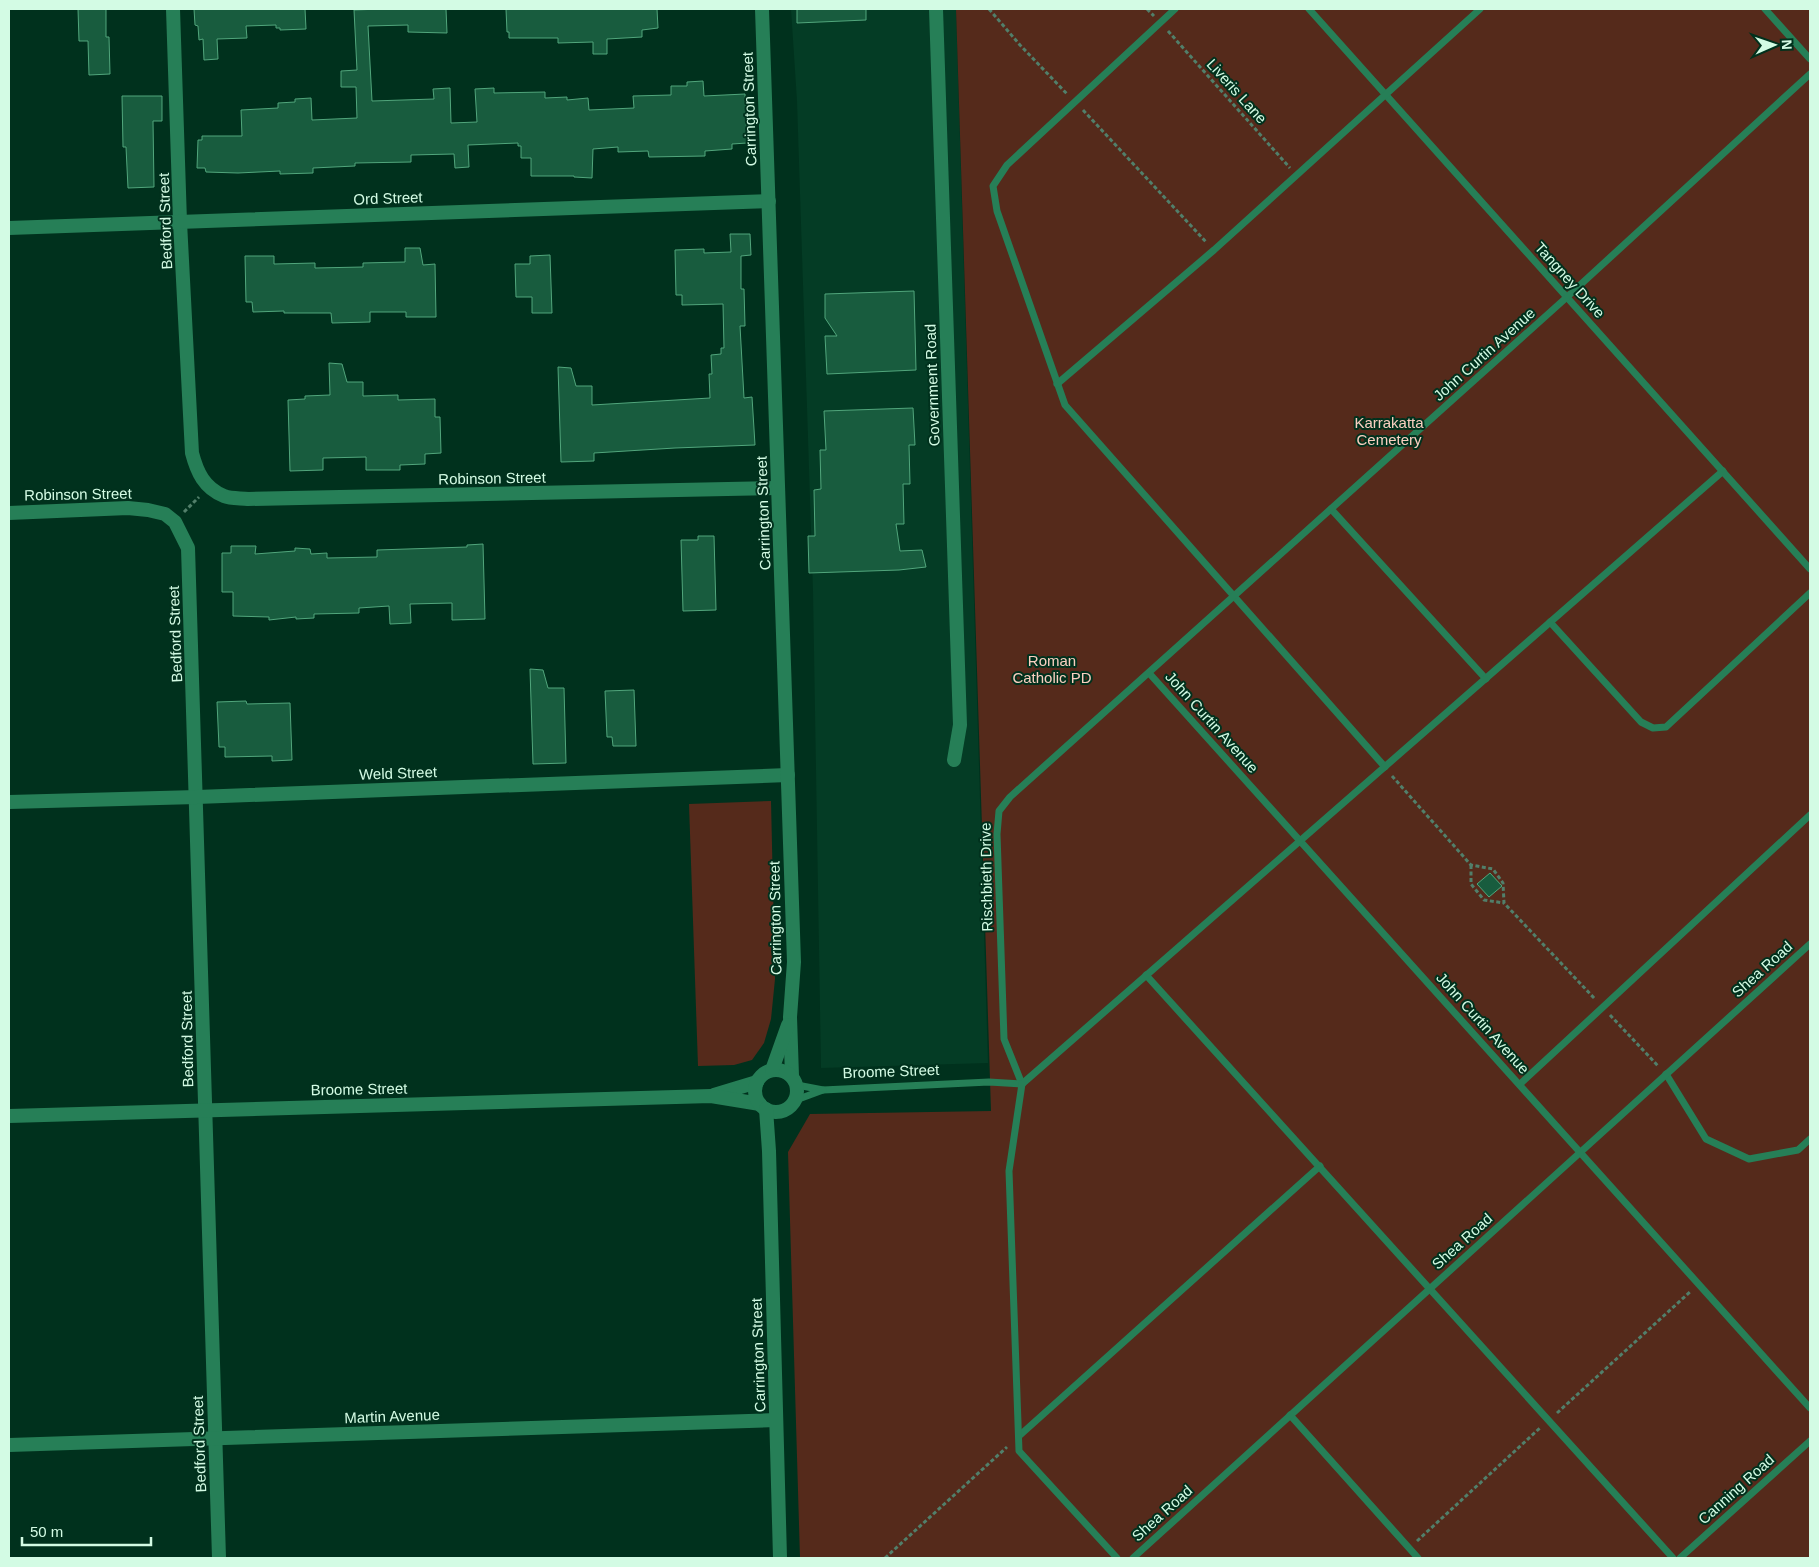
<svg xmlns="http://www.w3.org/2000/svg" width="1819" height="1567" font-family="Helvetica,sans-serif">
	<rect width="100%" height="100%" fill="#00311d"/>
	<path fill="#043c25" d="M791,9H956L988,1063L821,1068L813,591L797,101Z"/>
	<g fill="#552a1b">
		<path d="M956,9H1810V1558H800L788,1152L810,1114L991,1111Z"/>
		<path d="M771,801L775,979L771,1019L764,1043L752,1060L734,1065L698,1066L689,804Z"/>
	</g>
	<g fill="#185c3e" stroke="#51a67c">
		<path d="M78,9H106V37H109L110,74L89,75L88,41H79Z"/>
		<path d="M194,9H305L306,29L280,30V28H276V25L246,26L247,38L217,39L218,59L204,60L203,39L199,40L198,26L195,25Z"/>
		<path d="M382,9H446L447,33L408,32V25L368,26L372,101L434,99L433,89L450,88L451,123L477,122L475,89L494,88V93L545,92V98L567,97V100L588,98L589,110L634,108L633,96L671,95V86H687V82L703,81L704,96L745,94L747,143L732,144V149L705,151V156L649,157L648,151L618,152V147L593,149L592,178L574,177V176H531V158H521V146H518V143L468,145L469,167L455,168L454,154L411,155V162L355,163V166L313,168V173L280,174V171L238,173L206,172L205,168H197L198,140H202V136H242L241,110L278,108V103L295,102V99L311,98L312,120L357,118L356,87H341V71L357,70L354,10Z"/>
		<path d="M506,9H657L658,28L642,30V37L607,39V54H593V42L558,43V38H509V32H507Z"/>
		<path d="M797,9H866V20L797,23Z"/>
		<path d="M122,96H162V121H153L154,187L128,188L126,147H123Z"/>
		<path d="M730,234H750L751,255L741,256V289H744L745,326H740L744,398L752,397L755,445L675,448L594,453V461L561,462L558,367L571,368L576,386H592V405L710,398L709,374H712L711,355L721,354V348H724L723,304L682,305V295H676L675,250L704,249V253L731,252Z"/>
		<path d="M405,248H420L423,265L435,264L436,317H406V312H370V322L332,323L331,313H284V311L253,312L252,302H246L245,256H274V264L315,263V268L363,267V263L405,262Z"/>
		<path d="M550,255L552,313H532V297H516L515,264H530V256Z"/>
		<path d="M914,291L916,370L827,374L825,336H837L825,318V294Z"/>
		<path d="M329,363L342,364L347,382H363V396L398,395V400L435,399V417H440L441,453L425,454V464L400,465V470H366V457L323,458V470L290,471L288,400L305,399V396L330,395Z"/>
		<path d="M913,408L915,445H909L910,484H903L904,524H896L900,551L922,550L926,567L899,570L809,573L808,536H815L814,490L821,489L820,450H826L824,411Z"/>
		<path d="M698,536H714L716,610L683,611L681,540H698Z"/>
		<path d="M483,544L485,619L452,620V603L410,604L411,623L390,624L389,606L359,608V613L314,614V618L296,619V617L269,620V617L233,616V592H222V553H231V546H256L255,554L295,551V548L310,549L311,554L327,553V558L377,557V550L467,547V545Z"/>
		<path d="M530,669L543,670L548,688H564L566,763L533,764Z"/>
		<path d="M634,690L636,746H613L612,737H607L605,691Z"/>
		<path d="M246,701L247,704L290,703L292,760L272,761V756L225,757V747H219L217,702Z"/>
		<path d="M1490,873L1502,886L1489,897L1477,884Z"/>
	</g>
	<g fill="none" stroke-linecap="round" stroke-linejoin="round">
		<g stroke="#517f6a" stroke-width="3" stroke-dasharray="4 2.5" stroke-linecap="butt">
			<path d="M989,9L1020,45L1068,95"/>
			<path d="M1147,9L1154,16"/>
			<path d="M1168,31L1290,168"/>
			<path d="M1083,110L1207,243"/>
			<path d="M184,512L199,497"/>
			<path d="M1392,776L1471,865L1493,869L1503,883L1504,903L1595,999"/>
			<path d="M1471,865V884L1484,900L1504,903"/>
			<path d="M1610,1015L1659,1067"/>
			<path d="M1557,1413L1691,1291"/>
			<path d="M1417,1541L1541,1427"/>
			<path d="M885,1558L1007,1447"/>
		</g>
		<g stroke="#267f57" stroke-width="7">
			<path d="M1175,9L1007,165L993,186L997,211L1065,405L1385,767"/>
			<path d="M1309,9L1810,569"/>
			<path d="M1765,9L1810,59"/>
			<path d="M1057,384L1214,250L1480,9"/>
			<path d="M1331,509L1486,679"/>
			<path d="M1550,622L1641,722L1653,728L1666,727L1810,593"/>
			<path d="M1149,673L1810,1408"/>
			<path d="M1146,975L1673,1558"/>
			<path d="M1666,1074L1706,1139L1749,1159L1798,1150L1810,1139"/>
			<path d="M1022,1084L1004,1039L997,834L999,811L1010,797L1567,297L1810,74"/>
			<path d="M1520,1084L1810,815"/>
			<path d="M797,1085L823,1090L989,1082L1022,1084"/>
			<path d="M796,1100L823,1090"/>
			<path d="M1290,1415L1418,1558"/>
			<path d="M1019,1436L1320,1166"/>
			<path d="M1117,1558L1019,1451L1009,1171L1022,1084L1723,471"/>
			<path d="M1133,1558L1810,944"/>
			<path d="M1680,1558L1810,1441"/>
		</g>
		<g stroke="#267f57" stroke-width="14">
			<path d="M173,9L180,222L192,453C197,472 204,488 224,496C231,499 241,498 248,499L778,488"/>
			<path d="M936,9L960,725L954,760"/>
			<path d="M9,228L769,201"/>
			<path d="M9,513L128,508L148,510L165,514L175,522L188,548C200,885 208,1222 219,1558"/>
			<path d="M9,802L197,797L788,775"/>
			<path d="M714,1095L757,1082"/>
			<path d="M9,1116L711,1096L760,1104"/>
			<path d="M9,1445L776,1420"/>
		</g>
		<g stroke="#267f57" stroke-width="14">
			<path d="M762,9L794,962L790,1017L792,1076"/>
			<circle cx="776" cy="1091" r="21"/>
			<path d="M772,1070L788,1025"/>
			<path d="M766,1109L769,1151L780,1558"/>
		</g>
	</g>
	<g text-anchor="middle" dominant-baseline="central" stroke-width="4" stroke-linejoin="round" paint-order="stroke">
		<g font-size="15" fill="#d3fbe4" stroke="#00311d">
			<text transform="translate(1237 91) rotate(48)">Liveris Lane</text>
			<text transform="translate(749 109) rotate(-92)">Carrington Street</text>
			<text transform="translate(388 198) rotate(-2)">Ord Street</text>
			<text transform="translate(165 221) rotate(-92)">Bedford Street</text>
			<text transform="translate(1570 280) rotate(48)">Tangney Drive</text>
			<text transform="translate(1484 354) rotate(-42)">John Curtin Avenue</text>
			<text transform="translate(932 385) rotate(-92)">Government Road</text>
			<text transform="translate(492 478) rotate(-1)">Robinson Street</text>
			<text transform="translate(78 494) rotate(-1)">Robinson Street</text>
			<text transform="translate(763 513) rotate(-92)">Carrington Street</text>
			<text transform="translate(175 634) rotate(-92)">Bedford Street</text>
			<text transform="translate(1212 722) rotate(48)">John Curtin Avenue</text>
			<text transform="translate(398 773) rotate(-2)">Weld Street</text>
			<text transform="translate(986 877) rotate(-91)">Rischbieth Drive</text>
			<text transform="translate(775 918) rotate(-91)">Carrington Street</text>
			<text transform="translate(1762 969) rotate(-42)">Shea Road</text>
			<text transform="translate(1483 1023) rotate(48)">John Curtin Avenue</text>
			<text transform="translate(187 1039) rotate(-91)">Bedford Street</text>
			<text transform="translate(891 1071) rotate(-2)">Broome Street</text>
			<text transform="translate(359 1089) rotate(-1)">Broome Street</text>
			<text transform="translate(1462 1241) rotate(-42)">Shea Road</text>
			<text transform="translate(758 1355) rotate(-92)">Carrington Street</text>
			<text transform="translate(392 1416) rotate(-2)">Martin Avenue</text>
			<text transform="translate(199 1444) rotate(-92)">Bedford Street</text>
			<text transform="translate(1736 1489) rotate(-42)">Canning Road</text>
			<text transform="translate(1162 1513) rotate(-42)">Shea Road</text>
		</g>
		<g font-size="15" fill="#facfc0" stroke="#00311d">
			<text x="1389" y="422">Karrakatta<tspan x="1389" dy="17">Cemetery</tspan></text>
			<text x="1052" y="660">Roman<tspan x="1052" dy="17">Catholic PD</tspan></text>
		</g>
	</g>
	<rect width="1819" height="1567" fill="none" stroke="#d3fbe4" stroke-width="20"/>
	<g transform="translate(1774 45) rotate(88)" stroke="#00311d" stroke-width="4" paint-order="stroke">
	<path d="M0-4L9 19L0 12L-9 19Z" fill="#d3fbe4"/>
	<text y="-8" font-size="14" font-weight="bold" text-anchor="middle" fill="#d3fbe4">N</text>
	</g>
	<path d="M22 1537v8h129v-8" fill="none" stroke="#d3fbe4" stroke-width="2.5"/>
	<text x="30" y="1537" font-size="15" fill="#d3fbe4" stroke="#00311d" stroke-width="4" paint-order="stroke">50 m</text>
</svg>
